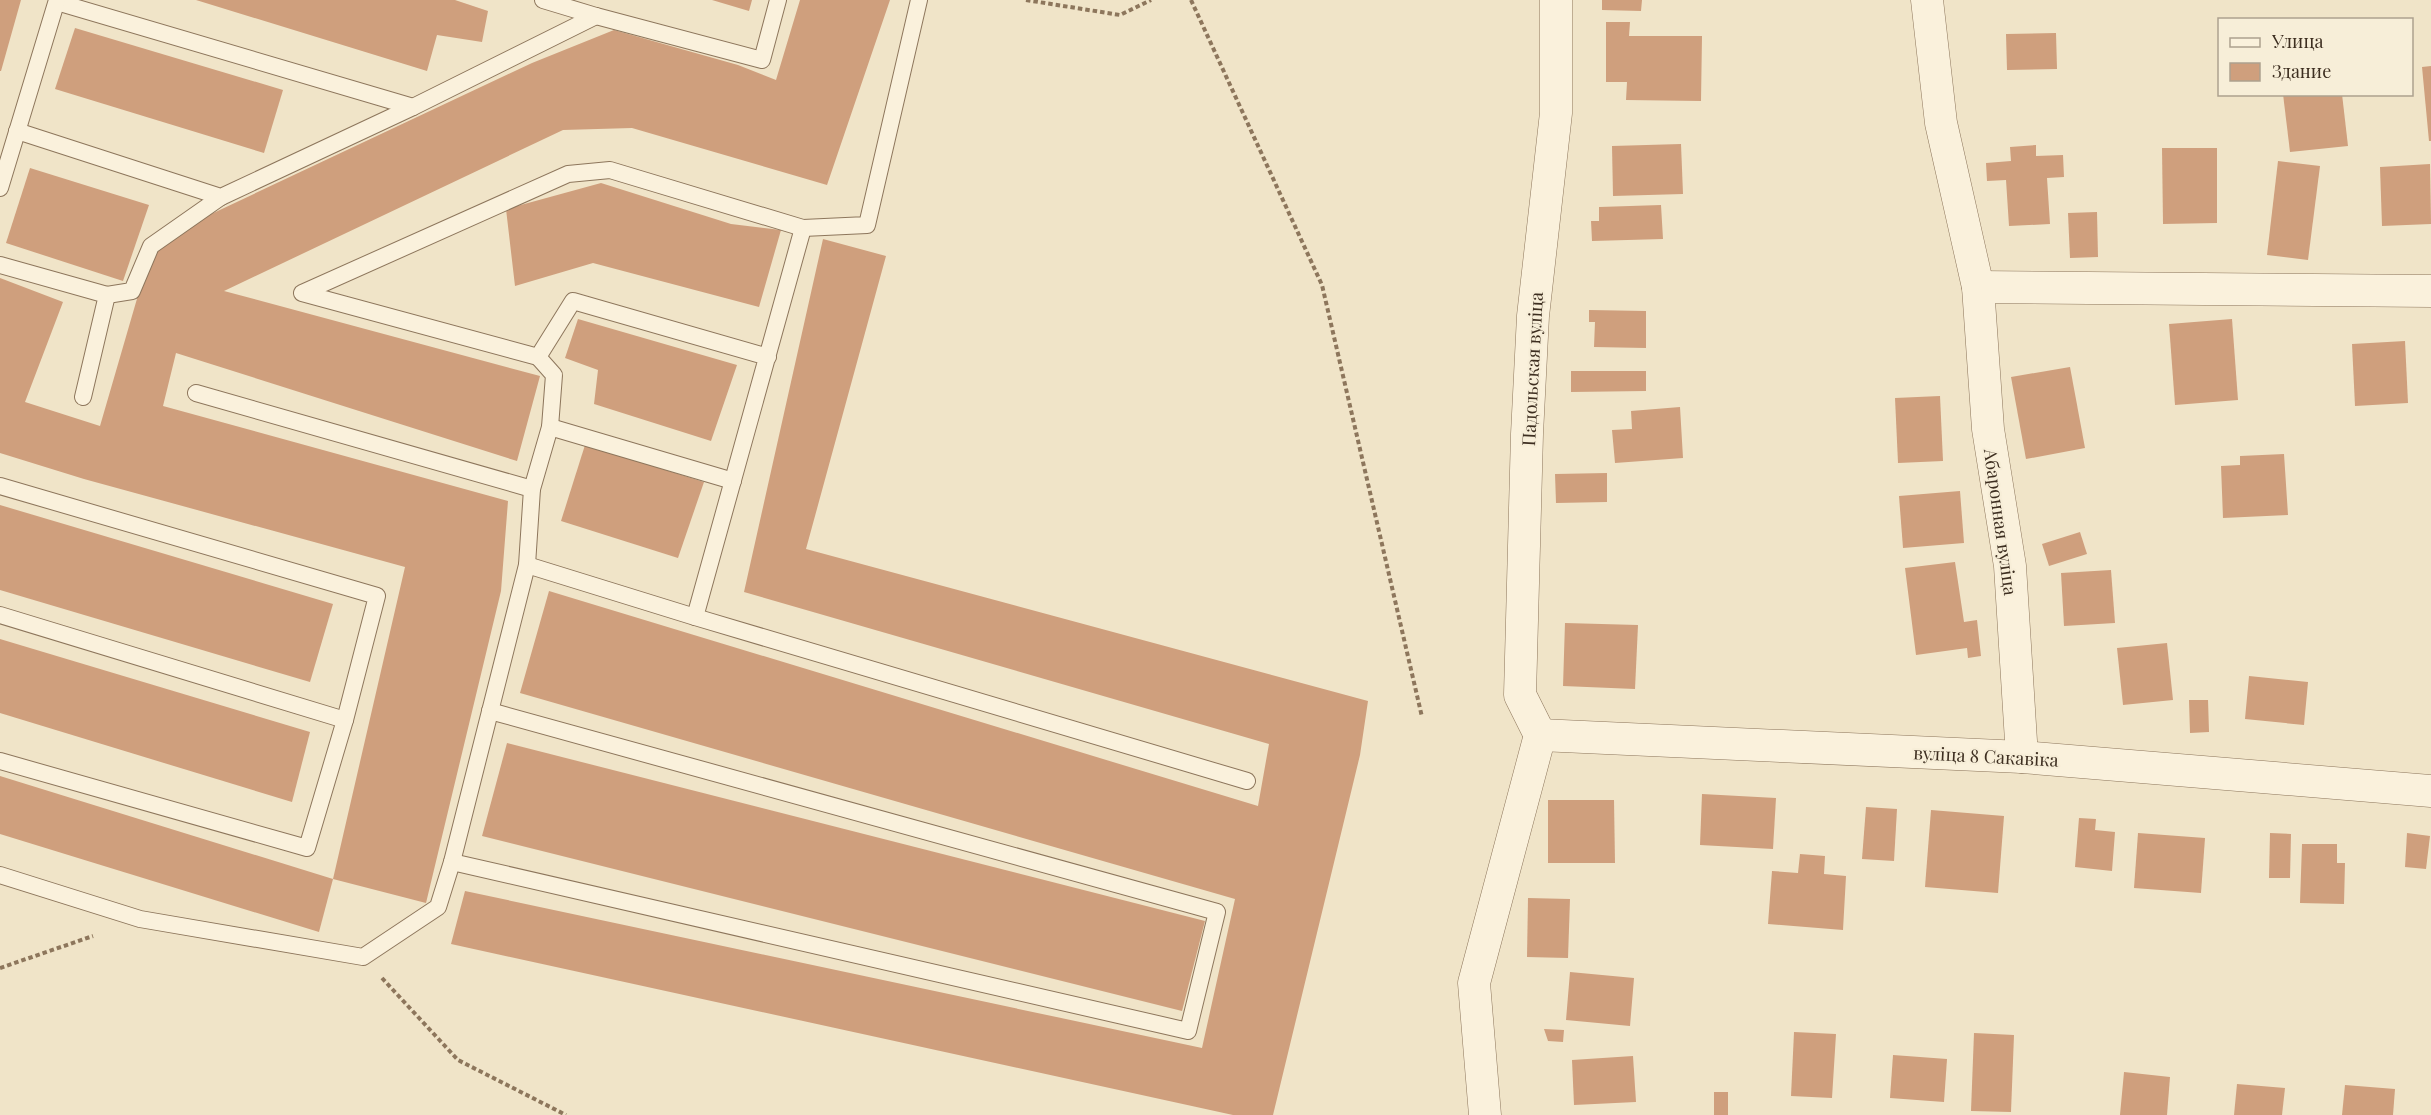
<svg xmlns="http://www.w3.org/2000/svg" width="2431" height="1115" font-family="'Playfair Display',serif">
	<rect width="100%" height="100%" fill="#f0e4c8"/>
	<g fill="#cf9f7d">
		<path d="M0,0H21L1,71H0Z"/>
		<path d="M196,0H455L488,11L482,42L437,35L427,71Z"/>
		<path d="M712,0H752L749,11Z"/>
		<path d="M800,0H890L827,185L632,128L563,130L224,291L540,376L517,461L176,353L163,406L508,501L501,591L426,903L333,879L405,567L84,479L0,453V278L63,302L25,402L100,426L150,254L190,224L532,63L614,30L738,65L776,80Z"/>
		<path d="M1602,0H1642L1641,11L1602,10Z"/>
		<path d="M1606,22H1630L1629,36H1702L1701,101L1626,100L1627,82H1606Z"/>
		<path d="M75,28L283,90L264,153L55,89Z"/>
		<path d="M2056,33L2057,69L2007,70L2006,34Z"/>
		<path d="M2431,66V141H2429L2422,67Z"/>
		<path d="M2283,94H2342L2348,146L2290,152Z"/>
		<path d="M1681,144L1683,194L1613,196L1612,146Z"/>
		<path d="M2036,145V156L2063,155L2064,177L2047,178L2050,224L2009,226L2006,180L1987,181L1986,163L2011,161L2010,147Z"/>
		<path d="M2162,148H2217V223L2163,224Z"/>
		<path d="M2278,161L2320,166L2308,260L2267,255Z"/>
		<path d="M2430,164L2431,224L2382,226L2380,167Z"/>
		<path d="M30,168L149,205L123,281L6,243Z"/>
		<path d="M601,183L731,224L781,230L759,307L593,263L515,286L506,209Z"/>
		<path d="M1661,205L1663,239L1592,241L1591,221H1599V207Z"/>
		<path d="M2097,212L2098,257L2070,258L2068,213Z"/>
		<path d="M823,239L886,256L806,549L1368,701L1360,755L1273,1115H1233L451,944L465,891L1202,1048L1235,899L520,693L549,591L1258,806L1269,744L744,592Z"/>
		<path d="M1589,310L1646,311V348L1594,347L1595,322H1589Z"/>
		<path d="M578,319L737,365L711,441L594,404L598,370L565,358Z"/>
		<path d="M2232,319L2238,400L2175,405L2169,324Z"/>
		<path d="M2405,341L2408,403L2355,406L2352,344Z"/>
		<path d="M2070,367L2085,448L2026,459L2011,377Z"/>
		<path d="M1571,371H1646V391L1571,392Z"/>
		<path d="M1940,396L1943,461L1898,463L1895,398Z"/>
		<path d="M1680,407L1683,458L1615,463L1612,430L1632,429L1631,411Z"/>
		<path d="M585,445L704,482L678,558L561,521Z"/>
		<path d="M2284,454L2288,515L2223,518L2221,466L2240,465V456Z"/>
		<path d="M1607,473V502L1556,503L1555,474Z"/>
		<path d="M1960,491L1964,543L1903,548L1899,496Z"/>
		<path d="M0,505L333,604L310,682L0,590Z"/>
		<path d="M2080,532L2087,554L2049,566L2042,544Z"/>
		<path d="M1955,562L1964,622L1977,620L1981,656L1968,658L1967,648L1916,655L1905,568Z"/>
		<path d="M2111,570L2115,623L2064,626L2061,573Z"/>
		<path d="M1565,623L1638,625L1635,689L1563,686Z"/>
		<path d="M0,639L310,732L292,802L0,713Z"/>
		<path d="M2167,643L2173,700L2123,705L2117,648Z"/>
		<path d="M2249,676L2308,682L2304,725L2245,719Z"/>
		<path d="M2189,700H2208L2209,732L2190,733Z"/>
		<path d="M507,743L1205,921L1182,1011L482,836Z"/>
		<path d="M0,776L333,879L319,932L0,834Z"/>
		<path d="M1702,794L1776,798L1773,849L1700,845Z"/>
		<path d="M1548,800H1614L1615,863H1548Z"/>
		<path d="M1866,807L1897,809L1894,861L1862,859Z"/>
		<path d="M1931,810L2004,816L1998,893L1925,887Z"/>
		<path d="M2079,818L2096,819L2095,830L2115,832L2112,871L2075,867Z"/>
		<path d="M2138,833L2205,838L2201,893L2134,888Z"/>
		<path d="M2270,833L2291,834L2290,878H2269Z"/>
		<path d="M2407,833L2430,836L2426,869L2405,867Z"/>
		<path d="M2302,844H2337V863H2345L2344,904L2300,903Z"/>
		<path d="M1800,854L1825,856L1824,874L1846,876L1843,930L1768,924L1772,871L1798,873Z"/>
		<path d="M1528,898L1570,899L1568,958L1527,957Z"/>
		<path d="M1570,972L1634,978L1630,1026L1566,1020Z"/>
		<path d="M1544,1029L1564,1030L1563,1042L1548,1041Z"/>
		<path d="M1794,1032L1836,1034L1832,1098L1791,1096Z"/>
		<path d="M1974,1033L2014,1035L2011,1112L1971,1111Z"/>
		<path d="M1893,1055L1947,1059L1944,1102L1890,1098Z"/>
		<path d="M1633,1056L1636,1102L1574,1105L1572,1060Z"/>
		<path d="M2124,1072L2170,1077L2167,1115H2120Z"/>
		<path d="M2237,1084L2285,1088L2282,1115H2234Z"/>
		<path d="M2345,1085L2395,1089L2393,1115H2342Z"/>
		<rect x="1714" y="1092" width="14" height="23"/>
	</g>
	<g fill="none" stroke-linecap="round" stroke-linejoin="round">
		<defs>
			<g id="lane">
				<path d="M596,16L762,60L778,0"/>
				<path d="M413,107L596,16L543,0"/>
				<path d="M17,131L221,197L413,107L57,2"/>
				<path d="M0,188L57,0"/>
				<path d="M803,228L867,225L919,0"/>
				<path d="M0,265L107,295L83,397"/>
				<path d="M107,295L132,291L151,246L221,197"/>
				<path d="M550,427L733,481"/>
				<path d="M0,486L377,596L345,720L307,848L0,761"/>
				<path d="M532,489L550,427L554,375L538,357"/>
				<path d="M527,565L695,617L1247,781"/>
				<path d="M0,615L345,720"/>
				<path d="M695,617L803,228L610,170L568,174L302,293L538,357L573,301L768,357"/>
				<path d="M452,862L1188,1031L1217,912L490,711"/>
				<path d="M0,875L140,919L363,957L438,907L452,862L527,565L532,489L196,393"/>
			</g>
			<g id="street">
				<path d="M1927,0L1941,123L1978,287L1988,429L2010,566L2022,757"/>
				<path d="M1978,287L2431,291"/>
				<path d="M1540,735L2022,757L2431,791"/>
				<path d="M1540,735L1520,695L1527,434L1533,316L1556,113V0"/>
				<path d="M1485,1115L1474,983L1540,735"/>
			</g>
		</defs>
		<use href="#lane" stroke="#8d765c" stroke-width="18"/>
		<use href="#street" stroke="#8d765c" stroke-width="33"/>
		<g stroke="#8d765c" stroke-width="4" stroke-dasharray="4.5 3" stroke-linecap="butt">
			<path d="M1026,0L1120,15L1151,0"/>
			<path d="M1191,0L1322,285L1422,717"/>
			<path d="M0,968L93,936"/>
			<path d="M382,978L458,1060L566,1115"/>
		</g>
		<use href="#lane" stroke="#faf1dc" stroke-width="16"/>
		<use href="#street" stroke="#faf1dc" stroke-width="32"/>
	</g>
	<g text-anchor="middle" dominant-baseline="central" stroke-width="4.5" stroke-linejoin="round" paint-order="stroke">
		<g font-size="18" fill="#3d2e20" stroke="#f7eed8">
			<text transform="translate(1532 369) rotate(-87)">Падольская вуліца</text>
			<text transform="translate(2001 522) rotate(82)">Абаронная вуліца</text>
			<text transform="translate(1986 756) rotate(3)">вуліца 8 Сакавіка</text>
		</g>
	</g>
	<rect x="2218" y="18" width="195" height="78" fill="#f7eed8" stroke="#ada18e" stroke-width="1.5"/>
	<rect x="2230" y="38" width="30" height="9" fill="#faf1dc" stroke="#ada18e" stroke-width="1.5"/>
	<text x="2272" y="48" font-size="18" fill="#3d2e20">Улица</text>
	<rect x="2230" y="63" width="30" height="18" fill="#cf9f7d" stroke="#ada18e" stroke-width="1.5"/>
	<text x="2272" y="78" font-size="18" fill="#3d2e20">Здание</text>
</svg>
